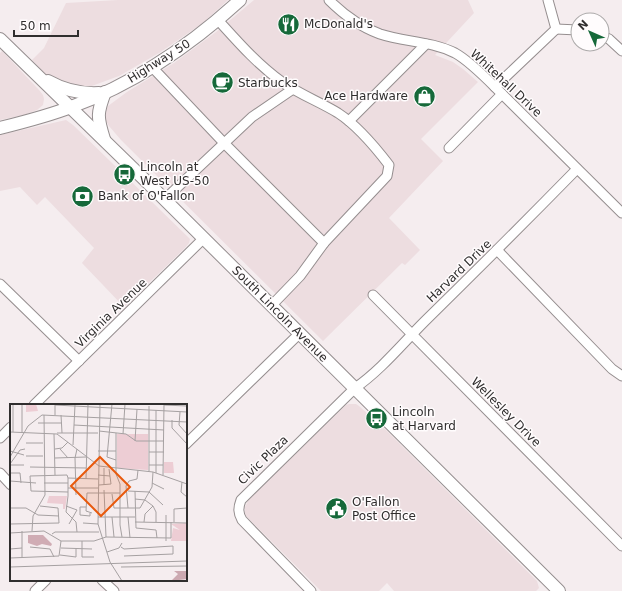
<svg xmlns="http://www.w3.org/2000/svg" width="622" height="591" font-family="'DejaVu Sans',sans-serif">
	<rect width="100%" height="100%" fill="#f5edef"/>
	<g fill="#eddde0">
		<path d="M118,0H228L203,23L159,53L119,76L89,87H77L48,77L32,60L44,48L66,3Z"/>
		<path d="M254,0H468L474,13L435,55L453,62L463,69L478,82L421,139L443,161L389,218L420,250L405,265L402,263L323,341L121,140L109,126L106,121V110L108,106L127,92L174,63L216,32Z"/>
		<path d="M2,51L39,90L43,95L44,99L43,105L37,110L24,115L0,120V53Z"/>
		<path d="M66,120L73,125L190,239L189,243L184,249L124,307L82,263L94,248L45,197L37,205L20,187L0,191V135Z"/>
		<path d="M349,404H356L359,406L385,429L537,581L539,588L536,591H394L387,583L379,591H321L247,517L245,514V507L249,499L346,405Z"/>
	</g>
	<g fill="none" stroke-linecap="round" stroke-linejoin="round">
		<defs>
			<g id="minor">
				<path d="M329,0C343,14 361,27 380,34C404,42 431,41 455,53C466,59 485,77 495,87L622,213"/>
				<path d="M548,0L556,29"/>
				<path d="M218,20C238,42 257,64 282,82C299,94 320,102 338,113C355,124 376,148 389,165L387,176L324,243L300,276L272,305"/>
				<path d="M556,29L578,30"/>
				<path d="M602,36L609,39L622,51"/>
				<path d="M152,67L224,143L324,243"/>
				<path d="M495,87L556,29"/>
				<path d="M349,121L426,44"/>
				<path d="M449,148L502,94"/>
				<path d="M165,199L252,117L293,89"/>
				<path d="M497,250L612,369L622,376"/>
				<path d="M0,284L79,361"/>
				<path d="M373,295L622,546"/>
				<path d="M34,405L204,238"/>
				<path d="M0,438L11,427"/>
				<path d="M186,444L300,333"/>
				<path d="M0,473L11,485"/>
				<path d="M102,580L114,591"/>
				<path d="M35,591L46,580"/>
				<path d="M311,591L242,520C238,513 238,508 241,500L355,388C381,370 402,344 425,321C476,271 527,220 577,169"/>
			</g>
			<g id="secondary">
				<path d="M0,39L148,183L559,591"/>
				<path d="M48,81C64,90 80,94 99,93"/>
				<path d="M0,128C24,122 48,116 71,107C133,84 191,45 240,0"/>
				<path d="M104,139C97,117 97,113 105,92"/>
			</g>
		</defs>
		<use href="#minor" stroke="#958e8f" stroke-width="11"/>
		<use href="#secondary" stroke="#958e8f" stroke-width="14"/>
		<use href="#minor" stroke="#fff" stroke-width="9"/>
		<use href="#secondary" stroke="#fff" stroke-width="12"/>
	</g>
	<defs>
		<symbol id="restaurant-disc" viewBox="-11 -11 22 22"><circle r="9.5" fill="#16693a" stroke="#fffcfd"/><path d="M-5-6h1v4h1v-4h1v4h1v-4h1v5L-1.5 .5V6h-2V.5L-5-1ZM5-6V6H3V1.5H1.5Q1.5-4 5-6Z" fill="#fff"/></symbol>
		<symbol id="cafe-disc" viewBox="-11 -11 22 22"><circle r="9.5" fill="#16693a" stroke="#fffcfd"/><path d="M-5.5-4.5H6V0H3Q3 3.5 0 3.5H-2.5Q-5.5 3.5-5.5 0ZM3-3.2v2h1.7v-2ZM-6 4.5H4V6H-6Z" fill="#fff"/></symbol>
		<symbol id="shop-disc" viewBox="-11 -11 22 22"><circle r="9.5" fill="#16693a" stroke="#fffcfd"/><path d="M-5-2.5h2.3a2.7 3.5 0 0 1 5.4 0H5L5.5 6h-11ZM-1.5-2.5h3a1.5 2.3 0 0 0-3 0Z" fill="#fff"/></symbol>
		<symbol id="bus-disc" viewBox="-11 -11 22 22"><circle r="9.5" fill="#16693a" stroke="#fffcfd"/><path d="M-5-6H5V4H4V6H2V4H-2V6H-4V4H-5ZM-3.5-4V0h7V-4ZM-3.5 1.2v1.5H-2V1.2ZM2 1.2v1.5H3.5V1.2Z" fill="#fff"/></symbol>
		<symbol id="bank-disc" viewBox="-11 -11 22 22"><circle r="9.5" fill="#16693a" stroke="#fffcfd"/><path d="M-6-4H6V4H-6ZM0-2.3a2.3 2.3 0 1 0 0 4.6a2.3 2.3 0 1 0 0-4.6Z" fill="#fff"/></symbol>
		<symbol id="civic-disc" viewBox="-11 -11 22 22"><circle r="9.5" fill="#16693a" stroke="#fffcfd"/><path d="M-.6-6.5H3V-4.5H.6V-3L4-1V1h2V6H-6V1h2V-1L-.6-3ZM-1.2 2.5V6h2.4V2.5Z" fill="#fff"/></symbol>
	</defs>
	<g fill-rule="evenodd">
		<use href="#restaurant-disc" x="276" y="12" width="25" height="25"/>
		<use href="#cafe-disc" x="210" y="70" width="25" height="25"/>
		<use href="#shop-disc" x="412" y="84" width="25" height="25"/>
		<use href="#bus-disc" x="112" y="162" width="25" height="25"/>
		<use href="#bank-disc" x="70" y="184" width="25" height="25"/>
		<use href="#bus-disc" x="364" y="406" width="25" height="25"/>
		<use href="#civic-disc" x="324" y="496" width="25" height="25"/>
	</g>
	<g text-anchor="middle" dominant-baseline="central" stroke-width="3" stroke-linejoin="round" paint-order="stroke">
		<g font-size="12" fill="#302e2e" stroke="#fffcfd" text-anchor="start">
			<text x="304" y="24">McDonald's</text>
			<text x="238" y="83">Starbucks</text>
			<text x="408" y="96" text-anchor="end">Ace Hardware</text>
			<text x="140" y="167">Lincoln at<tspan x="140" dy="14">West US-50</tspan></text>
			<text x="98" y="196">Bank of O'Fallon</text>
			<text x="392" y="412">Lincoln<tspan x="392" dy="14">at Harvard</tspan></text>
			<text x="352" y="502">O'Fallon<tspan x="352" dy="14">Post Office</tspan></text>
		</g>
		<g font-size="12" fill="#302e2e" stroke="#fffcfd">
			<text transform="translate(159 61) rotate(-32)">Highway 50</text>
			<text transform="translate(506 83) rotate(43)">Whitehall Drive</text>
			<text transform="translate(459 271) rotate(-44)">Harvard Drive</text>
			<text transform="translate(111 313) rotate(-44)">Virginia Avenue</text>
			<text transform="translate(280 314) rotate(45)">South Lincoln Avenue</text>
			<text transform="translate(506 412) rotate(45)">Wellesley Drive</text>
			<text transform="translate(263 460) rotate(-44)">Civic Plaza</text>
		</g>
	</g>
	<g transform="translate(10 404)">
		<rect width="177" height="177" fill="#f5edef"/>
		<path d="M16,0H26L28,7L16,8ZM107,30H138V66L107,64ZM154,58H163L164,69H154ZM39,92H57L55,105H53V100L37,99ZM177,119V137H161L163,124L170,126L161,120Z" fill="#edcdd4"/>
		<path d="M164,167H177V175L161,177L168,170Z" fill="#cca9b1"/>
		<path d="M18,131H33L42,140L41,142L32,140L27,142L18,139Z" fill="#d0acb4"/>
		<path fill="none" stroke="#a6a1a2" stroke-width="1" d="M12,0V29M90,0L88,120L100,158L112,177M102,0L97,53L106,56M154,1L177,2M146,6V69M170,8L169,21L177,30M45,11V1L177,8M51,11L52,29M162,16V24L177,40M28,19H52M64,21L154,26M89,27L116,30L126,37H154M0,28L47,30L89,62L143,68L177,80M3,28V0M47,29H88M106,29V70L110,80V121L112,133M44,30L45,71M113,30L115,0M125,37L127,5M16,39H33M63,41L65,1M45,45L52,44L58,38M50,45L58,54M0,47L14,51M88,47H106M139,48H154M16,52H33M0,53L18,22L32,11L177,18M45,54L76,53M0,60L10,46L15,45M0,61H14M139,61H153M20,63L76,64M139,67V2M0,69H10L11,79M88,71L100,72M153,71L154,0M58,74L88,75M76,75L78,0M0,77L26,79M172,78L171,88L177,93M34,79H58M142,79L154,85M89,81L101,80L99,65M94,81V64M116,82L119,77L127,75L128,66M116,82L118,104M58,84H88M94,86L96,133M118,87L139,88L153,101M125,87L126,124L146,126L147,134M58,88L21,87L20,72L57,71L58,74V92L56,108L66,118L67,128M102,90L104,104H130L142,83L143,68M66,91L65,54L67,45M125,95L135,96L143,102L146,108V118M56,102L67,106L59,120M76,103H70V111L80,112V109M0,104H16L28,111L49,112M82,109L76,107L77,89H110M88,113H125M102,113L104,133M118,113L120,134M125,118L177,119M134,118L135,110L143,102M164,118V105L177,104M73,119L88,120M0,120L49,119L48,104L30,102M12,127V154M22,127L23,112L35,91L34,11M0,129L34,127L51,137H84L96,133L161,134V118M42,130L45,128H89M72,137V153H84M156,137V111M20,143L40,145L44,153M111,143L114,145L163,142V150L114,152M51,144L82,145M0,145L12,144M97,148L109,144L112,139M50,151L66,153V145M0,154L49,152L51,137M0,163L177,157M111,163L177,162"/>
		<path fill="#e8590c" fill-opacity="0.15" stroke="#e8590c" stroke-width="2" d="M90,53L120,83L91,112L61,82Z"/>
		<rect width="177" height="177" fill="none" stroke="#302e2e" stroke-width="2"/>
	</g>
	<g transform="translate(590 32) rotate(315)"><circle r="19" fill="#fffcfd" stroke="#acaaaa"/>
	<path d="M0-3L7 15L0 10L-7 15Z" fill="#16693a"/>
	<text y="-6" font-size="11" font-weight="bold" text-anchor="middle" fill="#302e2e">N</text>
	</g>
	<path d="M14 30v6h64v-6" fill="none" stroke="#302e2e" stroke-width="2"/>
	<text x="20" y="30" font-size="12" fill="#302e2e" stroke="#fffcfd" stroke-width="3" paint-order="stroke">50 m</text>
</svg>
